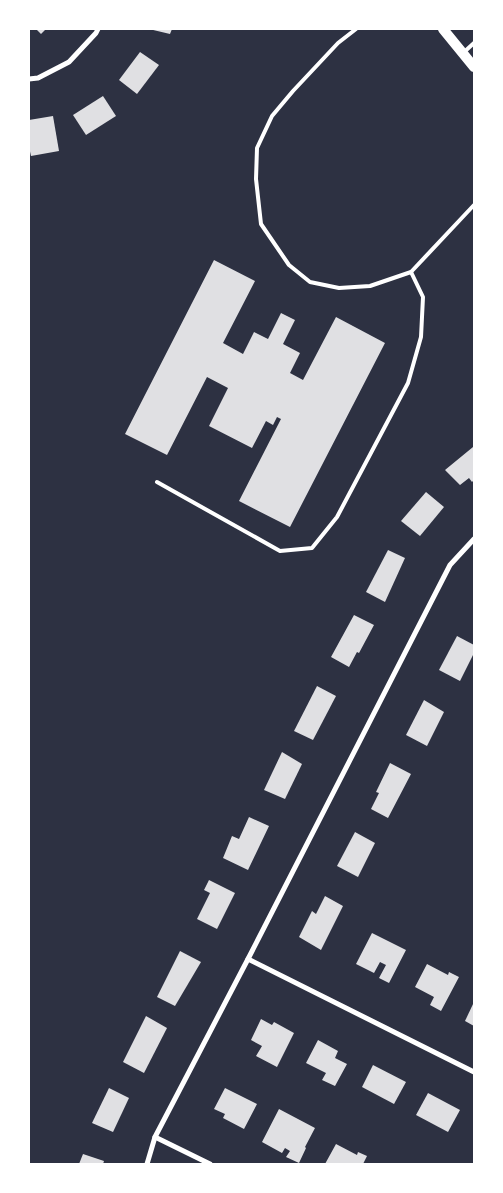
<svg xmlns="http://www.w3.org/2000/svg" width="503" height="1193" font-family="Georgia,serif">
	<rect width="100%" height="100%" fill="#2d3142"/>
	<g fill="#e0e0e3">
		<path d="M36,29H46L41,34Z"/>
		<path d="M149,29H172L170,34Z"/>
		<path d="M140,52L159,65L137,94L119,80Z"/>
		<path d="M103,96L116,116L86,135L73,115Z"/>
		<path d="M53,116L59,151L31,156L29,147V120Z"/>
		<path d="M214,260L255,281L223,343L243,354L254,332L268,339L281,313L295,320L283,344L300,353L290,373L303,380L336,317L385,343L290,527L239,501L281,419L277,417L273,425L266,421L252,448L209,426L228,388L207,377L167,455L125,434Z"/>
		<path d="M473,447L474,448V480L472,482L469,478L460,485L445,470Z"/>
		<path d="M426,492L444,507L420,536L401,521Z"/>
		<path d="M388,550L405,558L385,602L366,592Z"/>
		<path d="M354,615L374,625L359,653L357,652L349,667L331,657Z"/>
		<path d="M457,636L474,645V653L460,681L439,670Z"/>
		<path d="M317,686L336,696L313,740L294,731Z"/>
		<path d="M424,700L444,712L427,746L406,735Z"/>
		<path d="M282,752L302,764L285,799L264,790Z"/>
		<path d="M390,763L411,774L388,818L371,809L379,793L376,792Z"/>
		<path d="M249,817L269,826L248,870L223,858L232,836L239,839Z"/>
		<path d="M355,832L375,843L358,877L337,866Z"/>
		<path d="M209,880L235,893L217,929L197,919L210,893L204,890Z"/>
		<path d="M325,896L343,906L321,950L299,937L312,911L316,914Z"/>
		<path d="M372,933L406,950L389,983L379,978L386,965L380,962L374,973L356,964Z"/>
		<path d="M180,951L201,962L175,1006L157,997Z"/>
		<path d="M427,964L448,975L449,972L459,977L441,1011L430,1005L434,997L415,987Z"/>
		<path d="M474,1002V1026L465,1021Z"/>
		<path d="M146,1016L167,1028L144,1073L123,1062Z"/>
		<path d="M261,1019L272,1025L274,1022L294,1033L277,1067L256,1056L262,1046L251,1040Z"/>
		<path d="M318,1040L338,1051L335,1058L347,1064L335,1086L322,1080L326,1073L306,1063Z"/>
		<path d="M373,1065L406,1082L394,1104L362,1087Z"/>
		<path d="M109,1088L129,1098L113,1132L92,1123Z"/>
		<path d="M225,1088L257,1104L244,1129L223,1118L225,1114L214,1109Z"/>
		<path d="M428,1093L460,1110L448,1132L416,1115Z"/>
		<path d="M279,1109L315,1128L305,1147L306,1148L299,1163L286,1157L290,1151L285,1148L282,1153L262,1142Z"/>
		<path d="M336,1144L357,1155L358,1152L367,1156L363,1164H325Z"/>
		<path d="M83,1154L104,1161L103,1164H79Z"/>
	</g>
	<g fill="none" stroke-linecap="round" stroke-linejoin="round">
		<g stroke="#fff" stroke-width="4">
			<path d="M356,29L338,43L293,91L272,116L257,148L256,179L261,224L289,265L310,282L339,288L370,286L411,272L474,205"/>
			<path d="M463,53L474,43"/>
			<path d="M157,482L280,551L312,548L337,517L408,383L421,337L423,297L411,272"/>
		</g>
		<g stroke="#fff" stroke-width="5">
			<path d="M29,79L38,78L69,62L96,33L98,29"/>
			<path d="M248,959L474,1072"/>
			<path d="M155,1137L210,1164"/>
			<path d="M147,1164L155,1137L248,959L450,565L474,539"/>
		</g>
		<path stroke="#fff" stroke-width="10" d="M443,29L474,67"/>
	</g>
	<rect width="503" height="1193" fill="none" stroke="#ffffff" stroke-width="60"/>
</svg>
